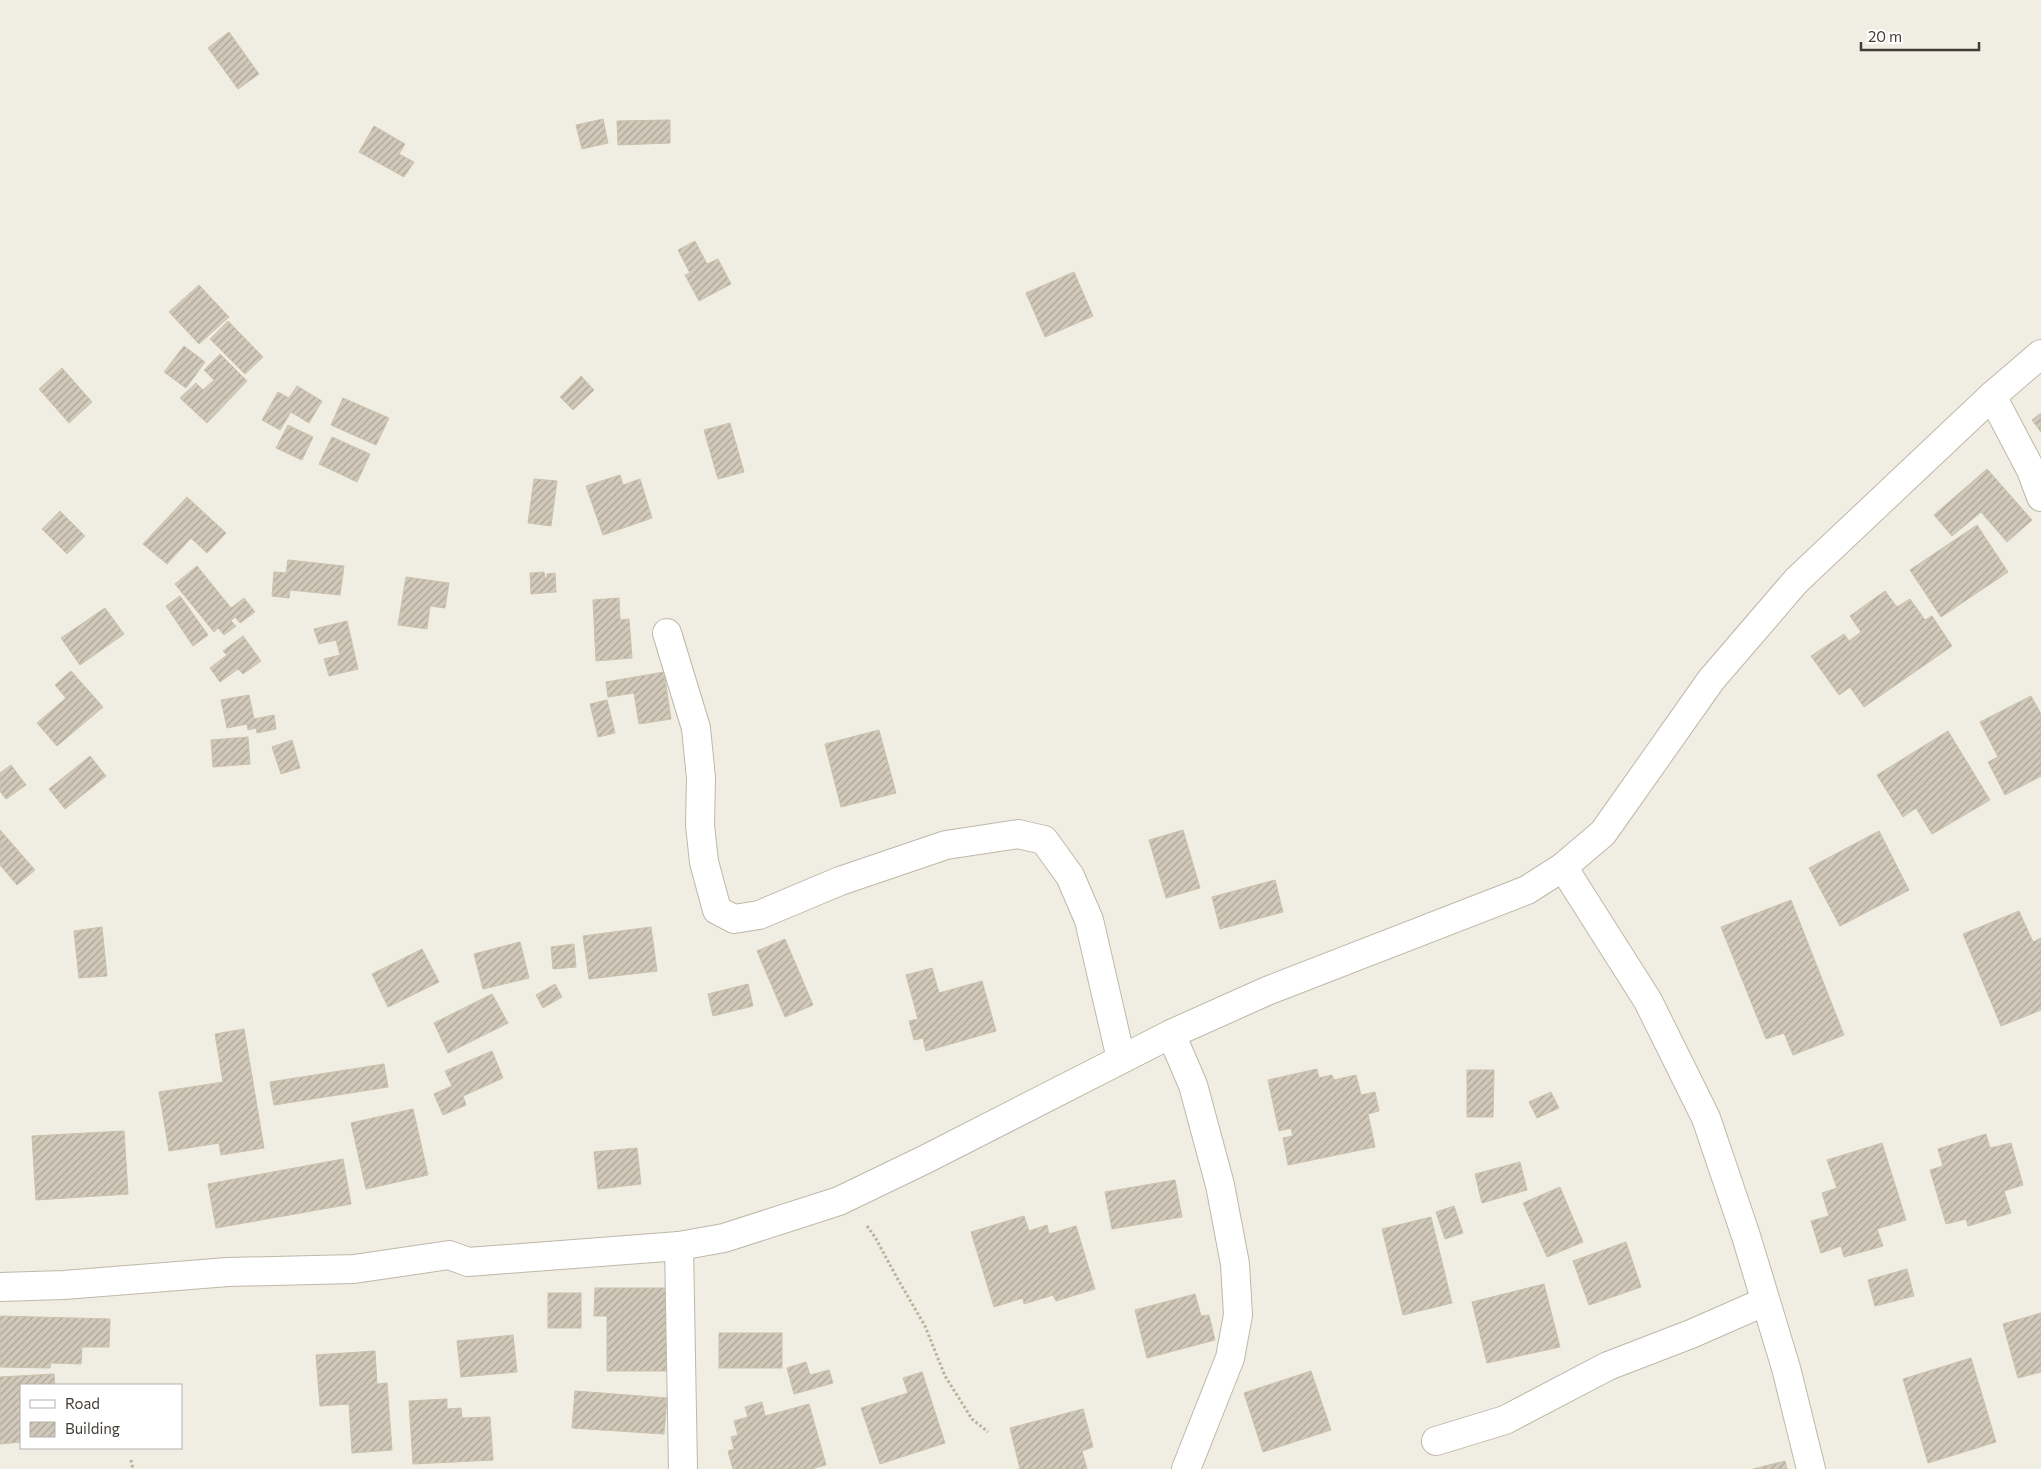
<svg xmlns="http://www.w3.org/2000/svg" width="2041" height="1469" font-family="Commissioner,sans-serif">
	<defs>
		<pattern id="building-hatch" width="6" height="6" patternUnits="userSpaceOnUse" patternTransform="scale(1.25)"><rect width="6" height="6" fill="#d1c9b9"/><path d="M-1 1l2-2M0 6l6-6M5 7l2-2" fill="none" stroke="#aba497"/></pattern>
	</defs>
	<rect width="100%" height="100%" fill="#f0ede3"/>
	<g fill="url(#building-hatch)" stroke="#cbc1ad">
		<path d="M229,32L259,74L238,89L208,48Z"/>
		<path d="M603,119L608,143L582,149L576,125Z"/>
		<path d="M670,120V143L618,145L617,121Z"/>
		<path d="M374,126L405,144L399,154L414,162L404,177L359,152Z"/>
		<path d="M695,241L707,264L718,259L731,284L699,301L685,275L690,273L678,250Z"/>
		<path d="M1074,272L1093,316L1045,337L1026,293Z"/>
		<path d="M199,285L229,317L199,344L169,312Z"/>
		<path d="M228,321L263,357L245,374L210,339Z"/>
		<path d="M184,346L205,362L186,388L164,372Z"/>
		<path d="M220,354L247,381L207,423L180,398L196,383L203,390L214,380L204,370Z"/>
		<path d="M62,368L92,402L69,423L39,389Z"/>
		<path d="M581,376L594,390L573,410L560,397Z"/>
		<path d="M297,386L322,401L309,423L291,412L280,430L262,420L278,392L289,398Z"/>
		<path d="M343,398L389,418L376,445L331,425Z"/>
		<path d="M2041,413V432L2032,420Z"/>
		<path d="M730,423L744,472L718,479L704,430Z"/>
		<path d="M288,425L313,437L302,460L276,448Z"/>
		<path d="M332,437L370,454L357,482L319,464Z"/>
		<path d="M1987,469L2032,520L2007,542L1981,512L1952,536L1934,515Z"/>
		<path d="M620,475L623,485L640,479L652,518L603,535L586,486Z"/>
		<path d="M534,479L557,481L551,526L528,523Z"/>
		<path d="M187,497L226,533L207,553L191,538L167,564L143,544Z"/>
		<path d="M60,511L85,536L67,554L42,529Z"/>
		<path d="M1977,525L2008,572L1941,617L1910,570Z"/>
		<path d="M288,560L344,566L340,595L290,590L289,598L272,596L274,572L286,573Z"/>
		<path d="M197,566L231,608L244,598L255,612L240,623L235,617L231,621L236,626L224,635L218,628L214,632L175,584Z"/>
		<path d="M544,572L545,578H547V574L555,573L556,592L531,594L530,573Z"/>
		<path d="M406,577L449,583L445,608L430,606L427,629L398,625Z"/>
		<path d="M1885,591L1897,607L1910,599L1925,620L1932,616L1952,646L1864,707L1850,687L1839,695L1811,656L1844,634L1849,641L1861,632L1850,616Z"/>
		<path d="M180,596L208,635L193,646L166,606Z"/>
		<path d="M619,598L620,620L629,619L632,658L596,661L593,600Z"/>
		<path d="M105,608L124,634L80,665L61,638Z"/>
		<path d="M347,621L358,669L329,676L324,659L340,655L336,640L319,644L314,629Z"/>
		<path d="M243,636L261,661L243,674L238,669L220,682L210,668L227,655L223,651Z"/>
		<path d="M71,671L103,707L57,746L37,723L66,698L55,685Z"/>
		<path d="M664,672L671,719L639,724L634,693L608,697L606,682Z"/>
		<path d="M249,695L254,719L274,715L276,729L257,733L256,728L248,730L247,724L227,728L221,700Z"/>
		<path d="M2031,696L2041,714V776L2005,795L1988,762L1998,757L1980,722Z"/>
		<path d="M607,700L615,733L598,737L590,704Z"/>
		<path d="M879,730L896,793L841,807L825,744Z"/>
		<path d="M1948,731L1990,800L1932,834L1916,808L1903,817L1877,775Z"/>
		<path d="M248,737L250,764L213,767L211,740Z"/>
		<path d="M292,740L300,768L281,774L272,747Z"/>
		<path d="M90,756L106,776L65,809L49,789Z"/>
		<path d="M11,765L26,785L6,799L0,791V773Z"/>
		<path d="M0,830L35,870L17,885L0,865Z"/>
		<path d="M1183,830L1200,888L1166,898L1149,840Z"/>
		<path d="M1879,831L1909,890L1840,926L1809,868Z"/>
		<path d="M1275,880L1283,912L1220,929L1212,897Z"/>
		<path d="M1791,900L1844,1035L1793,1055L1784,1033L1766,1039L1721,927Z"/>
		<path d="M2019,911L2033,942L2041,938V1010L2001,1026L1963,934Z"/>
		<path d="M102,927L107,976L79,978L74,931Z"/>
		<path d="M651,927L657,971L589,979L583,936Z"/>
		<path d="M785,939L813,1005L785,1017L757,951Z"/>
		<path d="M520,942L529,978L483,989L474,954Z"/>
		<path d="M574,944L576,967L553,969L551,947Z"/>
		<path d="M422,949L439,982L388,1007L372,974Z"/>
		<path d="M932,968L939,993L982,981L996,1031L926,1051L923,1038L914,1040L909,1021L918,1019L906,975Z"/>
		<path d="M555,984L562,997L543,1008L536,995Z"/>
		<path d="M748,984L753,1006L713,1016L708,994Z"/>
		<path d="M492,994L508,1023L448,1053L434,1023Z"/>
		<path d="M244,1029L264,1148L221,1155L219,1143L169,1151L159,1092L223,1082L215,1034Z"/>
		<path d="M492,1051L503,1078L463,1096L466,1105L443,1115L434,1094L452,1086L445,1071Z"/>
		<path d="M384,1064L388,1087L274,1105L270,1082Z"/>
		<path d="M1317,1069L1319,1078L1332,1075L1334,1080L1356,1075L1361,1095L1375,1092L1379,1111L1368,1114L1375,1147L1288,1165L1283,1138L1293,1136L1291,1128L1279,1131L1268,1080Z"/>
		<path d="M1467,1070H1494L1493,1117H1467Z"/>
		<path d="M1551,1092L1559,1108L1537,1118L1529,1102Z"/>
		<path d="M413,1109L428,1175L366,1189L351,1123Z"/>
		<path d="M124,1131L128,1194L36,1200L32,1136Z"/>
		<path d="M1986,1134L1990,1148L2011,1143L2023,1185L2004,1191L2011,1213L1968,1226L1966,1219L1946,1224L1930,1170L1943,1166L1938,1149Z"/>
		<path d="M1882,1143L1906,1220L1877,1229L1883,1246L1844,1257L1841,1246L1821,1253L1811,1221L1829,1216L1822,1193L1837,1188L1827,1160Z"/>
		<path d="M637,1148L641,1184L598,1189L594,1152Z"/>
		<path d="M343,1159L351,1204L216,1228L208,1184Z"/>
		<path d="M1520,1162L1527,1190L1482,1203L1475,1174Z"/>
		<path d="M1175,1180L1182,1217L1112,1229L1105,1192Z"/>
		<path d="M1560,1187L1583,1242L1547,1257L1523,1203Z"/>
		<path d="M1454,1206L1463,1233L1445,1239L1436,1212Z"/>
		<path d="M1024,1216L1029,1231L1047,1225L1049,1234L1076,1226L1095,1289L1056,1301L1053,1295L1024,1304L1023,1298L994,1307L971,1232Z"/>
		<path d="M1431,1217L1452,1303L1403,1315L1382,1229Z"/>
		<path d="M1626,1242L1641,1287L1589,1305L1573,1261Z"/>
		<path d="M1907,1269L1914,1296L1875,1306L1868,1280Z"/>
		<path d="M1544,1284L1560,1347L1487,1363L1472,1302Z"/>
		<path d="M595,1288H668L667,1371H607V1316H594Z"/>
		<rect x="548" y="1293" width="33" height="35"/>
		<path d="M1195,1294L1201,1316L1209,1315L1215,1340L1147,1358L1135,1310Z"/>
		<path d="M2041,1313V1372L2018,1378L2003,1324Z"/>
		<path d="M0,1316L110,1319L109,1347H82L81,1364L51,1363L50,1368L0,1367Z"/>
		<rect x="719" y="1333" width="63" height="35"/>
		<path d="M513,1335L517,1372L461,1377L457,1341Z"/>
		<path d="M375,1351L377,1384L387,1383L392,1450L352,1453L349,1404L320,1406L316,1355Z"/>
		<path d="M1971,1358L1996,1442L1928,1463L1903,1379Z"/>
		<path d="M806,1362L810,1375L829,1370L833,1383L794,1394L787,1368Z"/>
		<path d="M1311,1371L1331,1430L1263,1452L1244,1393Z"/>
		<path d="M922,1372L945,1443L880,1464L861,1408L908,1393L903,1378Z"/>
		<path d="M54,1374L55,1385H21V1442L0,1444V1377Z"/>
		<path d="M575,1391L667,1398L664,1434L572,1428Z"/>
		<path d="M447,1399V1409L461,1408L462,1418L490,1417L493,1460L413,1464L409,1401Z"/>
		<path d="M762,1402L765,1416L809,1404L826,1465L811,1469H733L728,1451L734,1449L731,1437L738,1435L734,1421L748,1417L745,1407Z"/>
		<path d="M1083,1409L1093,1447L1082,1451L1087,1469H1020L1010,1428Z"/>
		<path d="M1785,1461L1787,1469H1753Z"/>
	</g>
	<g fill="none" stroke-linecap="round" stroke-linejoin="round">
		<defs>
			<g id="minor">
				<path d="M1992,396L2031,470L2041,497"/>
				<path d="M667,633L696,728L701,778L700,825L704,862L717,910L734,919L759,915L840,881L946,845L1018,834L1044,840L1070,876L1089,920L1121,1059"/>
				<path d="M1563,867L1648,1001L1706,1118L1746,1236L1786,1368L1811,1469"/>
				<path d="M1171,1034L1193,1085L1220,1185L1235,1264L1238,1315L1230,1358L1186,1469"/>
				<path d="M679,1246L683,1469"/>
				<path d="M0,1287L64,1285L228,1272L354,1269L449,1255L468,1262L679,1246L724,1238L839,1201L926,1159L1171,1034L1267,991L1527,890L1563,867L1603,833L1711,680L1796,581L1992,396L2041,354"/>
				<path d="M1436,1441L1505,1420L1608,1366L1691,1334L1764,1302"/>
			</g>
		</defs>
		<use href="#minor" stroke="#beb8a9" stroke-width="30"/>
		<g stroke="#bbb198" stroke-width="3" stroke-dasharray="2.5 2.5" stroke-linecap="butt">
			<path d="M867,1226L875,1237L896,1276L925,1326L945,1376L972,1419L988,1432"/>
			<path d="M131,1460L133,1469"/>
		</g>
		<use href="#minor" stroke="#fff" stroke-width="28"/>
	</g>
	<rect x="20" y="1384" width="162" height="65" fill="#ffffff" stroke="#b3b1ae"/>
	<rect x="30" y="1400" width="25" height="8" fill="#ffffff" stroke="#b3b1ae"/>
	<text x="65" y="1409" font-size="15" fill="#413d34">Road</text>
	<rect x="30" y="1422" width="25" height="15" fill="url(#building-hatch)" stroke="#b3b1ae"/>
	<text x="65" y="1434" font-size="15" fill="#413d34">Building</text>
	<path d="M1861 42v8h118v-8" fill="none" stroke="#413d34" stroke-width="2.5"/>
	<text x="1868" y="42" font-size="15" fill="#413d34" stroke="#ffffff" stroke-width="4" paint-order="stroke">20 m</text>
</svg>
